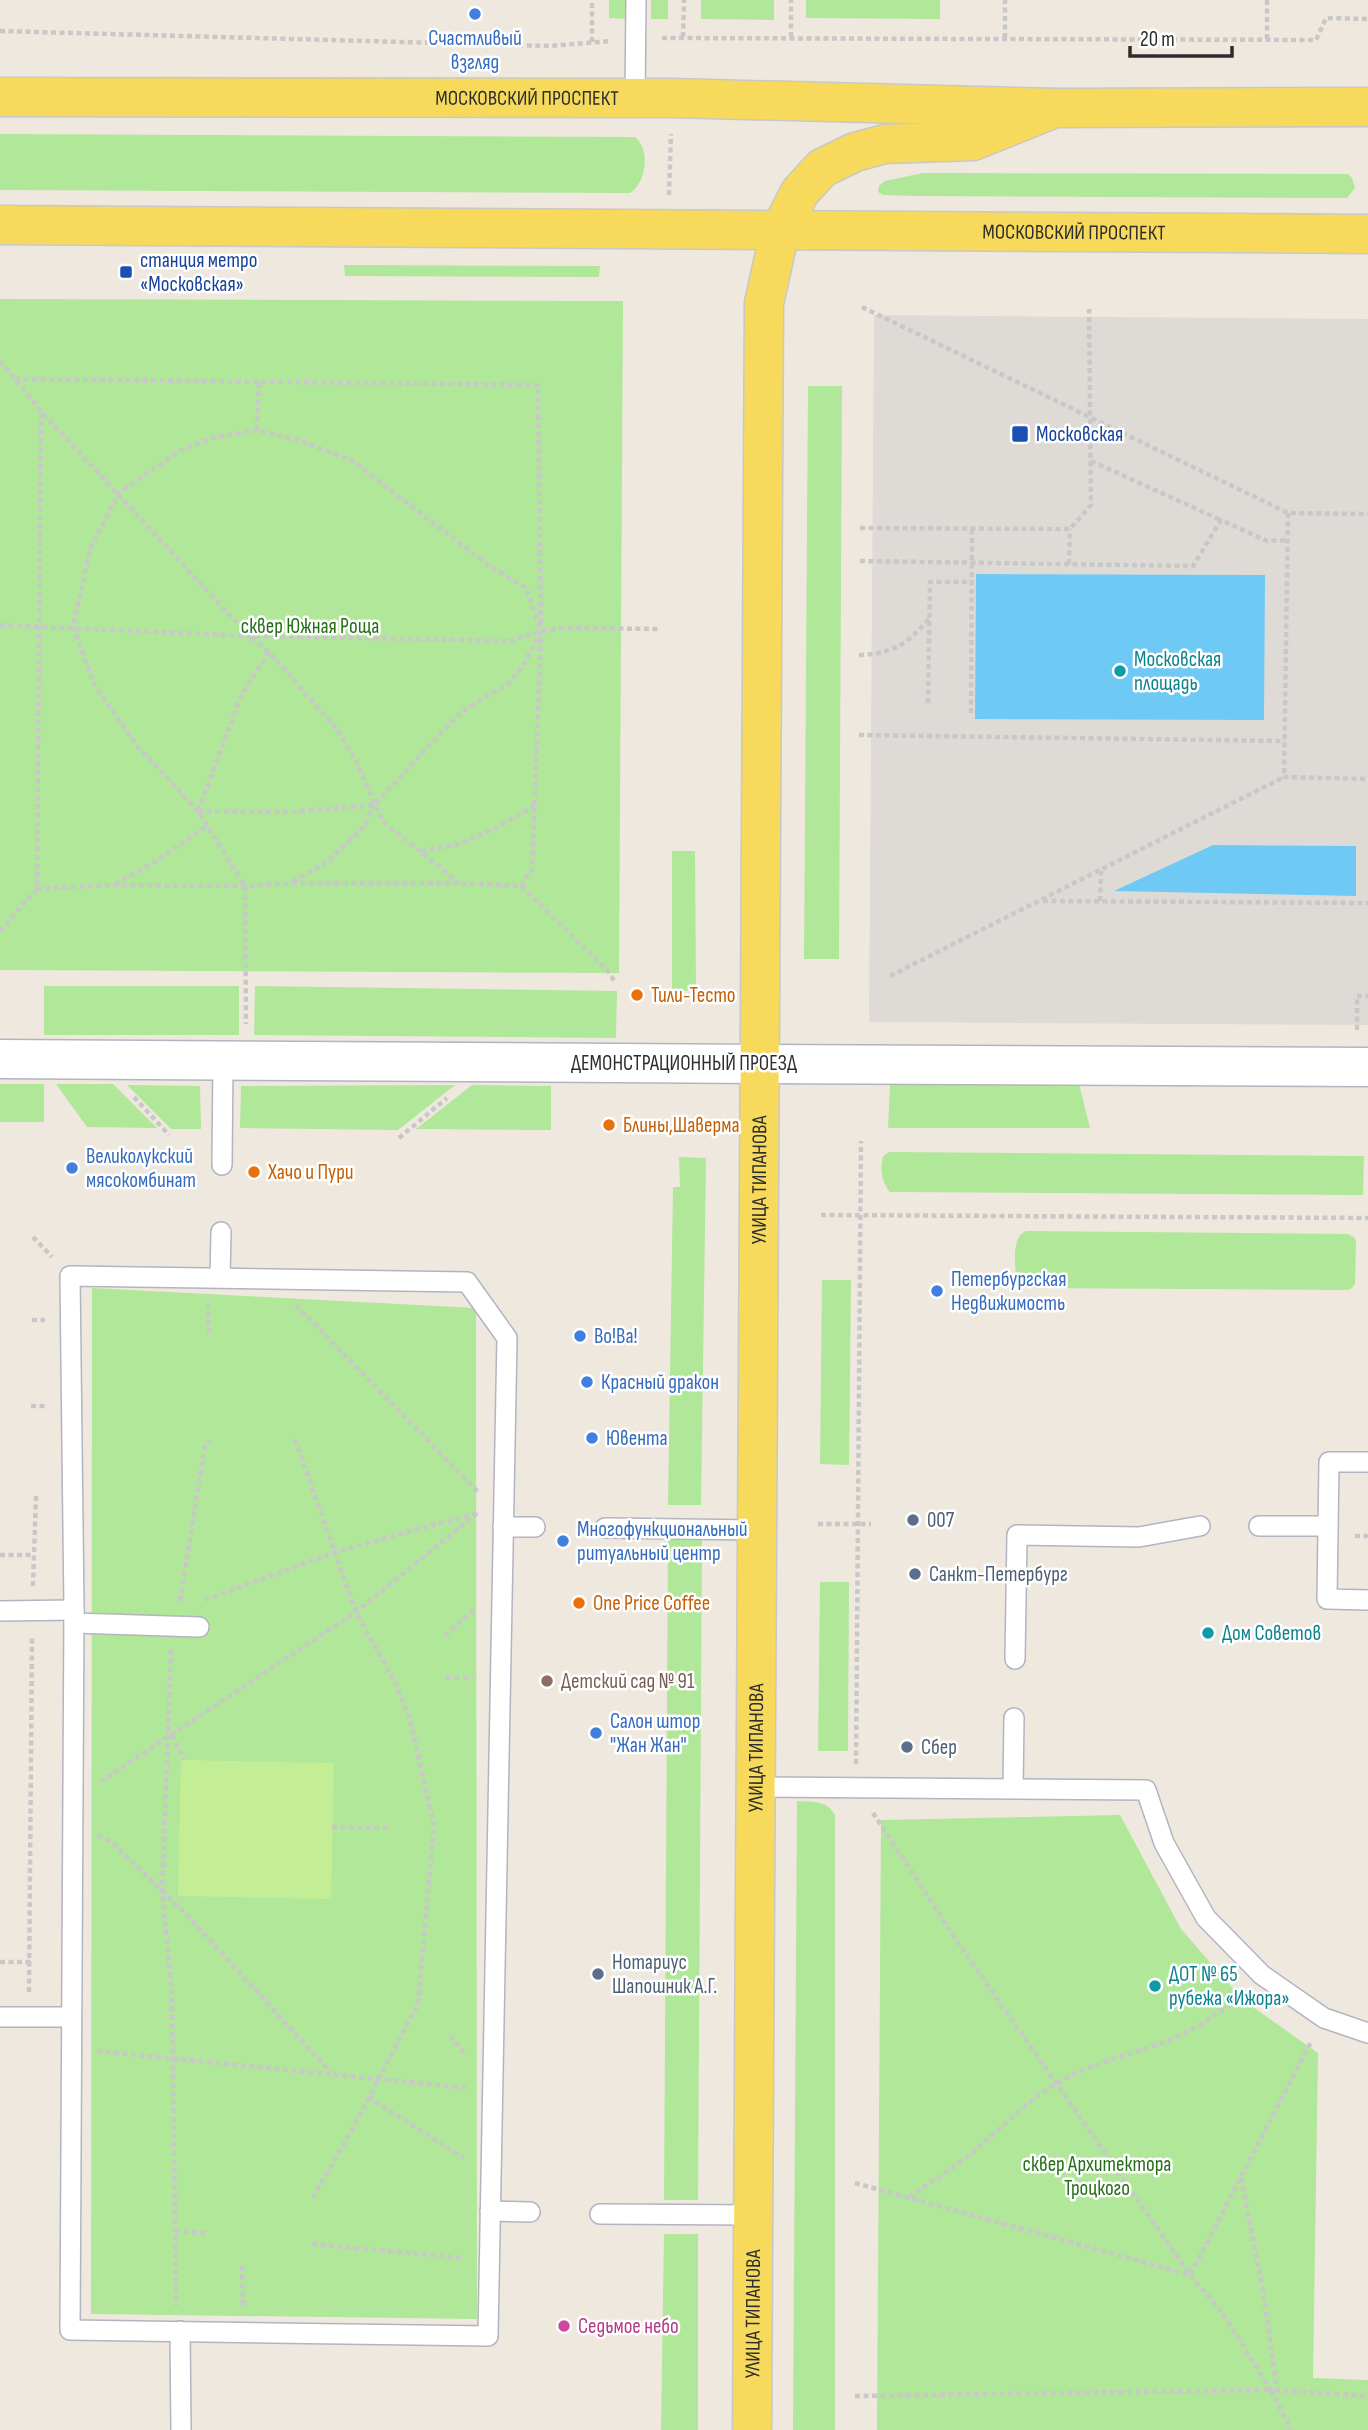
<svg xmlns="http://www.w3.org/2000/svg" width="1368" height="2430" font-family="'Sofia Sans Condensed',sans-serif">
	<rect width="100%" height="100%" fill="#efe8df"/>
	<g fill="#b0e799">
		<path d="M609,0H627V19L609,18Z"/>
		<rect x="651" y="0" width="17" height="19"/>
		<path d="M701,0H774V20L701,19Z"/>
		<path d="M806,0H940V19L806,18Z"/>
		<path d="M0,134L635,137C651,150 646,183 630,193L0,190Z"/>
		<path d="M923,173L1348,174L1352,178L1355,188L1347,198L916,196L883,195L878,192L879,186L885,181Z"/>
		<path d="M344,265L600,266L599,277L345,276Z"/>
		<path d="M0,299L623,301L619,973L0,970Z"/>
		<path d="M808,386H842L839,959H804Z"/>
		<path d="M672,851H695L696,991H672Z"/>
		<rect x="44" y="986" width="195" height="49"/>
		<path d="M255,986L617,991L616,1038L254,1035Z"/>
		<rect x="0" y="1084" width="44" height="38"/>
		<path d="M56,1084H113L157,1128L87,1127Z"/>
		<path d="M1079,1084L1090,1128H888L890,1085Z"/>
		<path d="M127,1085L200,1086L201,1129H171Z"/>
		<path d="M455,1085L398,1130L240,1128L241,1086Z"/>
		<path d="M472,1085L551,1086V1130L416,1129Z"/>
		<path d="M889,1152L1364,1156L1363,1195L890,1192C881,1182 880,1168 883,1156Z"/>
		<path d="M679,1157L706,1158L701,1505H668L673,1187H680Z"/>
		<path d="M1026,1231L1348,1234L1355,1238L1356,1242L1355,1284L1351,1289L1347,1290L1024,1288L1016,1281C1016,1266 1010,1238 1026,1231Z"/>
		<path d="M822,1280H851L849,1465L820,1464Z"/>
		<path d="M92,1288L476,1308L477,2319L91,2314Z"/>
		<path d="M668,1539H702L698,2200H664Z"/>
		<path d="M820,1582H849L848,1751H818Z"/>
		<path d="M797,1801C813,1802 827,1800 835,1815V2430H793Z"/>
		<path d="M1120,1815L1181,1929L1243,2000L1318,2053L1313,2378L1368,2380V2430H877L881,1820Z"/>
		<path d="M664,2234H698V2430H661Z"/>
	</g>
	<path fill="#c4ee95" d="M181,1760L334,1763L331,1899L178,1896Z"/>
	<path fill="#dedbd6" d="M874,315L1368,319V1025L869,1022Z"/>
	<g fill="#6ecaf4">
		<path d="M976,574L1265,575L1264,720L975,719Z"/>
		<path d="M1213,845L1356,846V896L1114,891Z"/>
	</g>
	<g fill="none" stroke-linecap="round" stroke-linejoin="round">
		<defs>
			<g id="service">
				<path d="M635,98L636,0"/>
				<path d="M222,1165L223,1061"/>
				<path d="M70,1276L467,1282L507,1338L488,2336L70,2330L74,1610Z"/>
				<path d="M220,1278L221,1232"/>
				<path d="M1368,1462H1329L1327,1599L1368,1600"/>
				<path d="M1259,1526H1328"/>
				<path d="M503,1527H535"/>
				<path d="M605,1528L757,1530"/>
				<path d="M0,1611L74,1610"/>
				<path d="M74,1623L199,1627"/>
				<path d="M1015,1659L1017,1535L1139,1537L1200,1526"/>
				<path d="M756,1787L1146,1790L1164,1843L1206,1918L1262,1975L1324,2018L1368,2033"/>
				<path d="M1013,1788L1014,1718"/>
				<path d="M0,2017H71"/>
				<path d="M490,2211L530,2212"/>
				<path d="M600,2214L753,2215"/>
				<path d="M180,2331L181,2430"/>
			</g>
			<path id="minor" d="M0,1059L761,1064"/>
			<path id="tertiary" d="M761,1064L1368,1067"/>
			<g id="primary">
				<path id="s1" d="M0,97L672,98L1055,108L1368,107"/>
				<path id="s2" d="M0,225L1368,234"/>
				<path id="s3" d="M752,2430L764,303L780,231L800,192L822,168L855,152L885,144L973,141L1055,108"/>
			</g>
		</defs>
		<use href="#service" stroke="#b3b4c1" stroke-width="22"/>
		<use href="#minor" stroke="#b3b4c1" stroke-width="41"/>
		<use href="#tertiary" stroke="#b3b4c1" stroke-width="41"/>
		<use href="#primary" stroke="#c8c8c8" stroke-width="41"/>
		<g stroke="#c8c8c8" stroke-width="4.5" stroke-dasharray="5 3.5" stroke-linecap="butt">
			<path d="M0,31L549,46L611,41"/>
			<path d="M683,37L684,0"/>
			<path d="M791,37V0"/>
			<path d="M662,38L1316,40L1326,18L1368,19"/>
			<path d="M1005,38V0"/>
			<path d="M1267,39V0"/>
			<path d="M592,42V0"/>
			<path d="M669,195L671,134"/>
			<path d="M862,307L1288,513L1368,514"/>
			<path d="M0,361L41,411L249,636L269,652L335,727L356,761L383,822L459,883"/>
			<path d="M15,379L538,385L541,626"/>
			<path d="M257,430L259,382"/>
			<path d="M1091,461L1221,520"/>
			<path d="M1288,513L1284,777L1368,779"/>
			<path d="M860,528L1070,529L1091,505L1089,309"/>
			<path d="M860,561L1193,566L1221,520L1267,541L1288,540"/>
			<path d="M1069,564L1070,529"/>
			<path d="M0,625L249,636L510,641L541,631L565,628L661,629"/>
			<path d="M859,655C893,654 907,644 929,619"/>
			<path d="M928,703L930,582H972"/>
			<path d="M971,713L972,528"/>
			<path d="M859,735L1285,741"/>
			<path d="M198,811L291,812L374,805L461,712L508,684L523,666L541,631L526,588L488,565L353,461L301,441L257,430L212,438L179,451L119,493L91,547L73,627L94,684L137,746L198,811L245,886L246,1024"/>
			<path d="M198,811L241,696L269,652"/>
			<path d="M421,851L459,844L500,826L534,806"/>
			<path d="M293,882L328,861L364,827L373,805"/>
			<path d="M115,884L153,863L207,826"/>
			<path d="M521,886L532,869L541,635"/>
			<path d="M37,889L114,885L245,886L293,883H459L521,886L607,970L615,982"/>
			<path d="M1043,901L1368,903"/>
			<path d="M1100,901L1101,871"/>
			<path d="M0,931L37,889L41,412"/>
			<path d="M890,976L1284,777"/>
			<path d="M1357,1030V996H1368"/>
			<path d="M134,1097L169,1135"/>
			<path d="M399,1138L447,1098"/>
			<path d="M821,1215L1368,1218"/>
			<path d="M33,1237L52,1257"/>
			<path d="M208,1303L209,1333"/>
			<path d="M296,1305L478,1492"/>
			<path d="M32,1320H45"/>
			<path d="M31,1406H47"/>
			<path d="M295,1439L356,1612L394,1681L409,1716L434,1825L418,2004L348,2137L312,2199"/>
			<path d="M818,1524H871"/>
			<path d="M1355,1536H1368"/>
			<path d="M0,1555H34"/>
			<path d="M33,1586L36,1496"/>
			<path d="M205,1600L335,1552L473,1514"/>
			<path d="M180,1601L205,1446L209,1440"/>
			<path d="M445,1636L475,1608"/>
			<path d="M171,1650L162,1891L172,1994L176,2306"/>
			<path d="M446,1678H473"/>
			<path d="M172,1735L184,1760"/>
			<path d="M856,1764L861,1141"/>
			<path d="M100,1782L356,1612L477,1513"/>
			<path d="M873,1813L959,1944L1190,2275L1221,2311L1271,2390L1368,2396"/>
			<path d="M332,1827L391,1828"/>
			<path d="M98,1835L114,1844L187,1915L331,2073"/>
			<path d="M0,1962H30"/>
			<path d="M29,1992L32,1637"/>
			<path d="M450,2036L465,2054"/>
			<path d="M97,2051L468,2088"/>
			<path d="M368,2097L464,2158"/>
			<path d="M1241,2178L1263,2290L1277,2391"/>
			<path d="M855,2183L1190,2275L1312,2040"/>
			<path d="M909,2197C929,2183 951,2170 970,2154C999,2131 1025,2102 1057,2083C1086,2066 1116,2058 1147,2048C1182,2037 1218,2017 1244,1992"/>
			<path d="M175,2231L208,2233"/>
			<path d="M312,2244L464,2258"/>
			<path d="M242,2266L243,2307"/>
			<path d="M855,2396L1271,2390L1291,2430"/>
		</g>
		<use href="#service" stroke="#fff" stroke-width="19"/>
		<use href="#minor" stroke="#fff" stroke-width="38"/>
		<use href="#tertiary" stroke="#fff" stroke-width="38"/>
		<use href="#primary" stroke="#f7da5c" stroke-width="38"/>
	</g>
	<g fill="#3f7fe0" stroke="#fff" stroke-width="2.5">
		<circle cx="475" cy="14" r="7"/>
		<circle cx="72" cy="1168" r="7"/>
		<circle cx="937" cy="1291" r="7"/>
		<circle cx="580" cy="1336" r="7"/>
		<circle cx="587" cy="1382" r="7"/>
		<circle cx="592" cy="1438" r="7"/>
		<circle cx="563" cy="1541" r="7"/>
		<circle cx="596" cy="1733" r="7"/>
	</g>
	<g fill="#1a4fb4" stroke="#fff" stroke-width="2.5">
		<rect x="119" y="265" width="14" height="14" rx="3.5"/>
		<rect x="1011" y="425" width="18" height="18" rx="3.5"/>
	</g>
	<g fill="#0f9aa8" stroke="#fff" stroke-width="2.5">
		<circle cx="1120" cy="671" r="7"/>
		<circle cx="1208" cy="1633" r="7"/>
		<circle cx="1155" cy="1986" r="7"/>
	</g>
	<g fill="#e8710a" stroke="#fff" stroke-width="2.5">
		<circle cx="637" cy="995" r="7"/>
		<circle cx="609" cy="1125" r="7"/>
		<circle cx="254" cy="1172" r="7"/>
		<circle cx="579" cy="1603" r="7"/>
	</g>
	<g fill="#5c6f8a" stroke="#fff" stroke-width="2.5">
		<circle cx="913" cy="1520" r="7"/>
		<circle cx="915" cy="1574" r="7"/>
		<circle cx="907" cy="1747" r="7"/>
		<circle cx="598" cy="1974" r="7"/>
	</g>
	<circle fill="#8d6e63" stroke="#fff" stroke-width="2.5" cx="547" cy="1681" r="7"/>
	<circle fill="#d1479c" stroke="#fff" stroke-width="2.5" cx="564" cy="2326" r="7"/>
	<g text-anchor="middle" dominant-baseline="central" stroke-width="5" stroke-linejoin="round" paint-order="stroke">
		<g font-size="21" fill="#366cbe" stroke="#fff" text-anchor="start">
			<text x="475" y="38" text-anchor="middle">Счастливый<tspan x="475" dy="24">взгляд</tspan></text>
			<text x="86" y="1156">Великолукский<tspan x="86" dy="24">мясокомбинат</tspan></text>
			<text x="951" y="1279">Петербургская<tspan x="951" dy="24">Недвижимость</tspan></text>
			<text x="594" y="1336">Во!Ва!</text>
			<text x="601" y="1382">Красный дракон</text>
			<text x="606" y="1438">Ювента</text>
			<text x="577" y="1529">Многофункциональный<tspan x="577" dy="24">ритуальный центр</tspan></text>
			<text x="610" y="1721">Салон штор<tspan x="610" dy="24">"Жан Жан"</tspan></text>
		</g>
		<g font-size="21" fill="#2d2d2d" stroke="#fff">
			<text stroke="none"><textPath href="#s1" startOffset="527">МОСКОВСКИЙ ПРОСПЕКТ</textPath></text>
			<text stroke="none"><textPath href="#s2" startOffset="1074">МОСКОВСКИЙ ПРОСПЕКТ</textPath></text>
			<text x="684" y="1063">ДЕМОНСТРАЦИОННЫЙ ПРОЕЗД</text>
			<text stroke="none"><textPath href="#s3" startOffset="1250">УЛИЦА ТИПАНОВА</textPath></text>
			<text stroke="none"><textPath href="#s3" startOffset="682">УЛИЦА ТИПАНОВА</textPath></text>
			<text stroke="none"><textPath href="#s3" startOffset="116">УЛИЦА ТИПАНОВА</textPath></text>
		</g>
		<g font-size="21" fill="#164399" stroke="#fff" text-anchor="start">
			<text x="140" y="260">станция метро<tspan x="140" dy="24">«Московская»</tspan></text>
			<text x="1036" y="434">Московская</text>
		</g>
		<g font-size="21" fill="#266f18" stroke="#fff">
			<text x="310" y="626">сквер Южная Роща</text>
			<text x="1097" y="2164">сквер Архитектора<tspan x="1097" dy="24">Троцкого</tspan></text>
		</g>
		<g font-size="21" fill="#0d838f" stroke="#fff" text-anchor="start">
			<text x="1134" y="659">Московская<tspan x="1134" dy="24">площадь</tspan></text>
			<text x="1222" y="1633">Дом Советов</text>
			<text x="1169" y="1974">ДОТ № 65<tspan x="1169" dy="24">рубежа «Ижора»</tspan></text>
		</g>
		<g font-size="21" fill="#c56008" stroke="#fff" text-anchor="start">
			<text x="651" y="995">Тили-Тесто</text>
			<text x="623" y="1125">Блины,Шаверма</text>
			<text x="268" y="1172">Хачо и Пури</text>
			<text x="593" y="1603">One Price Coffee</text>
		</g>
		<g font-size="21" fill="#4e5e75" stroke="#fff" text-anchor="start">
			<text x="927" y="1520">007</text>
			<text x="929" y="1574">Санкт-Петербург</text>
			<text x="921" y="1747">Сбер</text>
			<text x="612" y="1962">Нотариус<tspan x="612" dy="24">Шапошник А.Г.</tspan></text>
		</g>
		<g font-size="21" fill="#785e54" stroke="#fff" text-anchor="start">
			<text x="561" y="1681">Детский сад № 91</text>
		</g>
		<g font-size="21" fill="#b23c85" stroke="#fff" text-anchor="start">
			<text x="578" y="2326">Седьмое небо</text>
		</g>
	</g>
	<path d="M1130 46v10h102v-10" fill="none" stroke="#2d2d2d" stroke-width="3.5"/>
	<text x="1140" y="46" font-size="21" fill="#2d2d2d" stroke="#ffffff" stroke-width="5" paint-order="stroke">20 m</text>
</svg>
